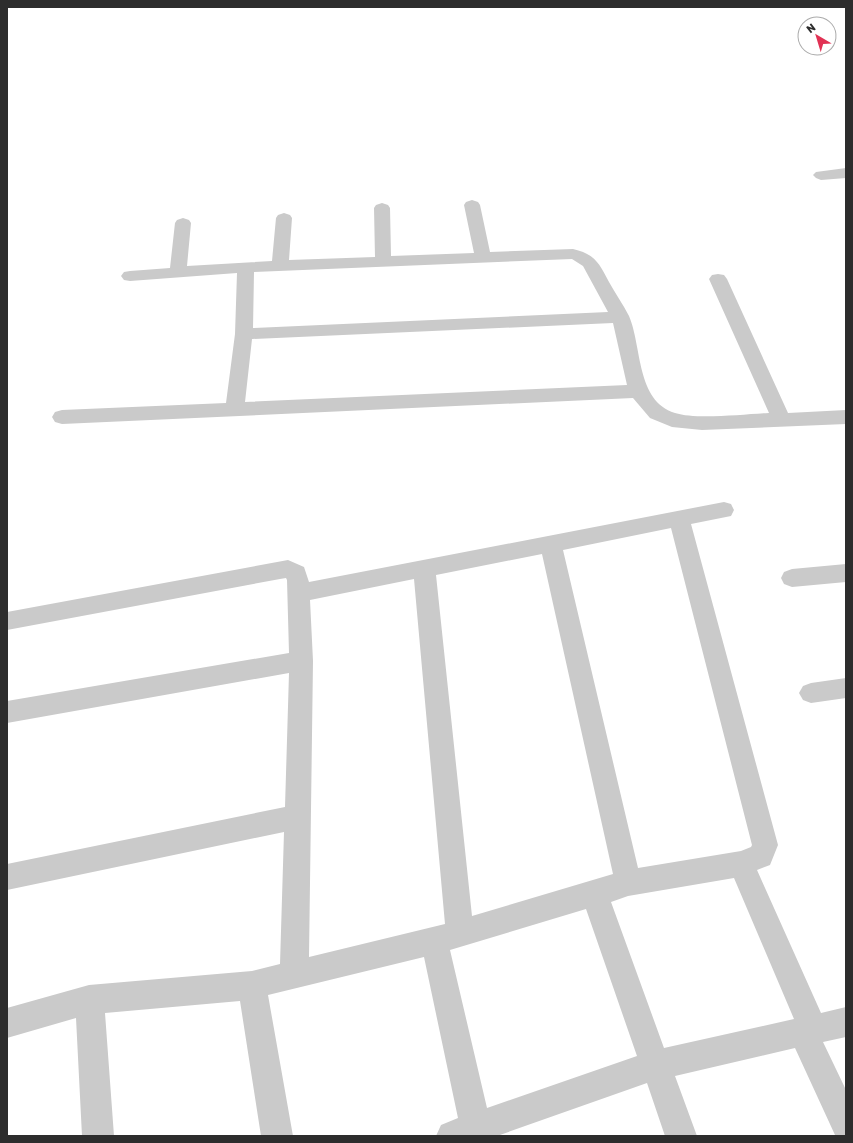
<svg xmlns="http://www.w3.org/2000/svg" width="853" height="1143" font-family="Rubik,sans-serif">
	<rect width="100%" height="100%" fill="#fff"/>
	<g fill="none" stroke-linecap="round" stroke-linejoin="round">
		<g fill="#cacaca" fill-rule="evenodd">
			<path d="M846,168V178L821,180L816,178L813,175L816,172Z"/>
			<path d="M472,200L478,202L480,205L490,252L573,249C595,254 599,263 609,282C615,293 623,304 629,316C642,346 636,401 675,413C697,420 744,414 769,413L709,279L712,275L718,274L724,275L727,279L788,413L846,410V424L702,430L672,427L650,418L633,398L62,424L55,422L52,417L55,412L62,410L226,403L235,334L237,273L130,281L124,280L121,276L124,272L130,271L170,268L175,223L177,220L183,218L189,220L191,223L187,266L272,261L276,218L278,215L284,213L290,215L292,218L289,260L375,257L374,208L376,205L382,203L388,205L390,208L391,256L474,253L464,205L466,202ZM572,259L583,266L608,312L253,328L254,272ZM613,323L627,385L245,402L252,339Z"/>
			<path d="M724,502L731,504L734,510L731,516L691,524L778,845L770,865L757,870L821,1013L846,1007V1037L823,1042L846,1090V1136L835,1135L795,1048L675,1076L697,1136H665L647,1083L497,1136H436L441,1125L458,1118L424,957L268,995L293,1136H261L240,1001L105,1013L114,1136H82L76,1018L7,1038V1008L89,985L252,971L280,964L284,832L7,890V864L285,807L289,673L7,723V701L289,653L287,580L286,578L280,579L7,630V612L288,560L304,567L309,582ZM671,528L752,845L751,847L741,851L638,868L563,550ZM542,554L613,874L472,916L436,575ZM414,579L445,924L309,957L313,661L310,600ZM734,878L794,1019L664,1048L611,902L628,896ZM586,909L637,1056L487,1108L450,950Z"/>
			<path d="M846,564V582L792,587L784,584L781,578L784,572L792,569Z"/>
			<path d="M846,678V698L811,703L803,700L799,693L803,686L811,683Z"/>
		</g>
	</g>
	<rect width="853" height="1143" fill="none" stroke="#2d2d2d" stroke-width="16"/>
	<g transform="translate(817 36) rotate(322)"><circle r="19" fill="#ffffff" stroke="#ababab"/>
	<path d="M0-3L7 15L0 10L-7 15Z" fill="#e13254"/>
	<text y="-6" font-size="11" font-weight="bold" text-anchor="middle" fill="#2d2d2d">N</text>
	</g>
</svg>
